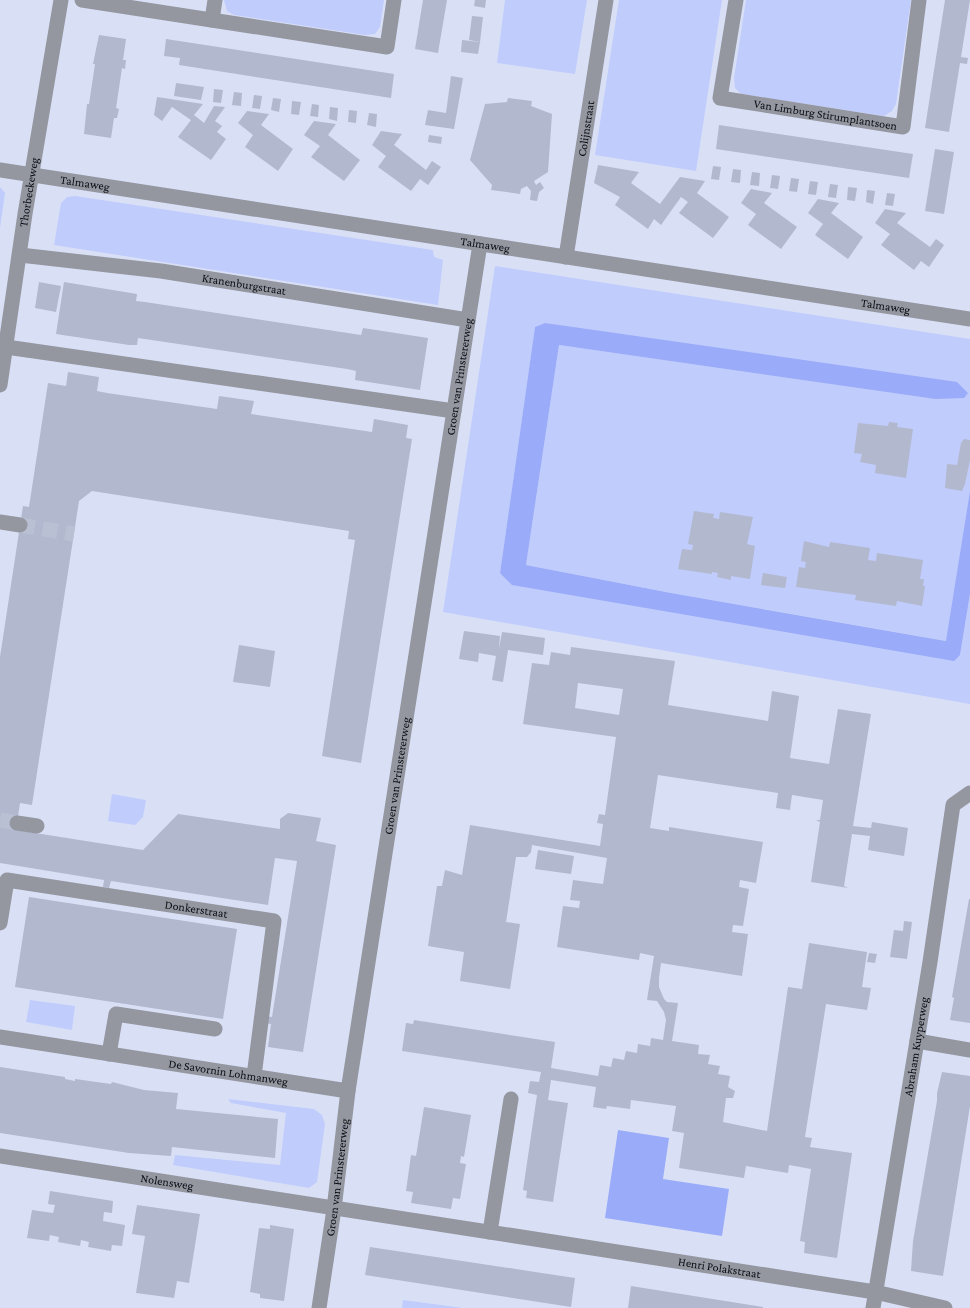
<svg xmlns="http://www.w3.org/2000/svg" width="970" height="1308" font-family="'Crimson Pro',serif">
	<rect width="100%" height="100%" fill="#d9e0f6"/>
	<g fill="#c0ccfc">
		<path d="M224,0H384L380,27L375,34L365,35L234,15L227,11Z"/>
		<path d="M505,0H587L575,74L497,63Z"/>
		<path d="M619,0H722L696,171L595,155Z"/>
		<path d="M746,0H911L896,104L892,111L884,116L741,94L735,88L734,78Z"/>
		<path d="M0,187L5,193L0,228Z"/>
		<path d="M75,196L433,250L434,257L443,260L438,305L54,245L61,203L67,197Z"/>
		<path d="M495,266L970,339V491L947,641L671,593L526,565L559,345L935,399L545,323L535,327L500,573L960,655L970,594V704L443,612Z"/>
		<path d="M112,794L146,800L143,817L135,825L108,821Z"/>
		<path d="M30,1000L75,1006L72,1030L26,1022Z"/>
		<path d="M228,1099L314,1109L322,1115L325,1124L317,1182L309,1188L173,1165L175,1155L280,1165L286,1113L231,1103Z"/>
		<path d="M403,1300L463,1308H402Z"/>
	</g>
	<g fill="#99abf9">
		<path d="M545,323L957,382L968,393L964,398L935,399L559,345L526,565L671,593L946,641L970,491V594L960,655L954,661L512,585L500,573L535,327Z"/>
		<path d="M618,1130L669,1138L663,1179L729,1189L722,1236L605,1218Z"/>
	</g>
	<g fill="#b2b8ce" fill-rule="evenodd">
		<path d="M423,0H447L438,53L415,49Z"/>
		<path d="M475,0H486L485,8L474,6Z"/>
		<path d="M945,0H970L961,57L968,58L967,64L960,63L949,132L925,128Z"/>
		<path d="M472,16L483,17L480,42L469,40Z"/>
		<path d="M99,35L126,39L123,60H126L125,69L122,68L116,108L119,109L117,118H114L111,138L84,134L87,104H89L95,64H93Z"/>
		<path d="M166,39L394,74L391,98L179,65L180,58L164,56Z"/>
		<path d="M462,40L480,42L478,54L461,52Z"/>
		<path d="M451,76L463,78L454,129L425,125L428,110L446,113Z"/>
		<path d="M176,83L204,87L201,100L174,96Z"/>
		<path d="M214,89L223,90L221,103L213,102Z"/>
		<path d="M234,92L242,93L241,106L232,105Z"/>
		<path d="M254,95L262,96L260,109L252,108Z"/>
		<path d="M157,97L203,104L194,115L204,123L214,106L225,107L215,121L222,126L217,132L226,139L211,160L178,137L191,120L172,107L162,121L154,115Z"/>
		<path d="M273,98L281,99L279,112L271,110Z"/>
		<path d="M508,98L532,101L531,106L552,114L548,172L534,181L536,185L540,182L544,188L539,192L537,201L530,200L531,191L527,186L521,189L520,194L491,190L492,185L470,160L485,104L507,102Z"/>
		<path d="M292,101L301,102L299,115L291,114Z"/>
		<path d="M312,104L319,105L318,117L310,116Z"/>
		<path d="M330,107L338,108L337,121L329,119Z"/>
		<path d="M349,110L357,111L356,123L348,122Z"/>
		<path d="M247,111L269,114L261,125L293,149L278,171L245,147L253,135L238,123Z"/>
		<path d="M369,113L377,114L376,127L367,125Z"/>
		<path d="M314,121L336,124L328,135L360,160L344,181L311,157L320,146L304,135Z"/>
		<path d="M719,125L913,154L909,178L716,149Z"/>
		<path d="M381,131L402,134L394,145L426,170L432,161L441,167L428,185L420,179L411,191L378,167L386,156L372,145Z"/>
		<path d="M429,135L442,137L441,144L428,142Z"/>
		<path d="M935,149L954,152L944,214L925,211Z"/>
		<path d="M598,165L639,172L631,183L660,204L680,177L705,181L697,193L729,217L713,238L679,213L688,202L681,197L661,225L654,219L648,229L615,205L620,197L594,183Z"/>
		<path d="M713,166L721,167L719,180L711,179Z"/>
		<path d="M733,169L741,170L740,183L731,182Z"/>
		<path d="M752,172L760,173L759,186L750,185Z"/>
		<path d="M772,175L780,176L778,189L770,188Z"/>
		<path d="M791,178L799,179L797,192L789,191Z"/>
		<path d="M810,181L818,182L816,195L808,194Z"/>
		<path d="M830,184L838,185L836,198L828,197Z"/>
		<path d="M848,187L857,188L855,201L847,200Z"/>
		<path d="M751,189L772,193L764,203L797,227L781,249L748,225L756,214L741,203Z"/>
		<path d="M867,190L875,191L873,204L866,202Z"/>
		<path d="M887,193L895,194L893,206L885,205Z"/>
		<path d="M818,199L839,203L831,213L863,237L848,259L815,235L823,224L808,213Z"/>
		<path d="M885,209L906,213L897,223L930,247L936,239L944,245L929,267L921,261L914,270L881,245L890,234L875,223Z"/>
		<path d="M39,282L61,286L56,312L35,308Z"/>
		<path d="M64,282L137,294L136,301L145,302L361,335L363,328L428,338L420,390L355,380L356,371L347,369L138,338L137,345H129L56,334Z"/>
		<path d="M68,372L99,377L97,391L107,393L217,409L219,396L254,401L251,414L372,432L374,419L408,425L406,438L412,439L361,763L322,756L355,540L348,539L349,531L92,491L79,501L32,805L20,803L16,830L143,850L178,814L280,829V819L288,813L321,818L316,841L336,845L303,1052L268,1047L271,1024L264,1023L265,1016L272,1017L297,861L275,858L268,905L111,881L109,888L103,887L104,880L0,863V657L23,506L29,507L48,383L66,386Z"/>
		<path d="M889,422L898,423L897,427L913,429L906,478L875,473L876,465L860,462L862,454L854,453L858,423L888,426Z"/>
		<path d="M964,439L970,440V460L965,484L962,491L945,488L947,464L957,465L961,443Z"/>
		<path d="M694,511L714,514L713,518L719,519L720,512L753,517L747,544L755,546L750,579L731,576V580L717,577L718,573L712,572V574L678,569L682,549L692,550L693,545L688,544Z"/>
		<path d="M804,541L829,547L830,542L870,548L868,560L876,561L877,553L923,560L920,579H924L923,586H925L922,606L897,601L896,606L855,600L856,595L796,587L799,567L805,568L806,562L801,561Z"/>
		<path d="M763,573L787,577L785,588L761,585Z"/>
		<path d="M464,631L500,636L499,649L502,632L545,638L543,655L508,650L503,682L492,680L496,656L479,653L478,662L459,659Z"/>
		<path d="M239,645L275,651L270,687L233,682Z"/>
		<path d="M571,647L675,661L668,705L768,721L772,691L799,696L790,758L829,764L838,709L871,714L853,826L871,828L872,822L908,828L904,856L868,850L870,836L852,834L844,886L848,888L811,882L820,822L816,820H820L823,800L792,795L790,810L776,808L778,793L658,775L650,828L669,831V827L763,842L756,883L740,880L739,887L749,889L743,926L733,925L732,932L748,934L742,976L661,963L659,978V987L664,999L667,1002L678,1003L672,1041L699,1045L698,1054L710,1055L708,1064L720,1066L718,1074L730,1076L728,1087L735,1091L733,1098H726L723,1122L767,1131L788,987L802,989L809,943L867,952L862,987L871,988L867,1010L826,1004L805,1137L812,1138L810,1147L852,1153L837,1258L804,1253L805,1242L800,1241L811,1169L789,1165L788,1173L746,1166L744,1178L679,1168L684,1133L672,1131L676,1106L631,1100L630,1109L607,1106L606,1109L593,1107L596,1087L551,1080L548,1100L568,1103L553,1202L526,1198L527,1191L523,1190L537,1095L528,1093L530,1081L539,1082L541,1072L402,1051L406,1023L413,1024L414,1020L555,1042L551,1068L598,1076L600,1065L611,1067L613,1058L624,1060L626,1051L637,1053L638,1044L650,1046L651,1038L663,1040L666,1020L664,1012L657,1001L647,1000L654,956L640,953L639,960L557,947L563,906L579,908L580,901L570,900L573,880L603,884L607,858L532,845L531,852L527,857H516L506,922L520,924L510,989L460,981L464,952L428,946L437,886H442L445,870L462,875L470,825L600,846L603,824L597,823L599,814L605,815L616,737L523,724L532,663L549,665L551,652L570,655ZM578,683L623,689L619,715L575,708Z"/>
		<path d="M538,850L574,856L571,874L535,869Z"/>
		<path d="M29,897L237,929L223,1019L15,987Z"/>
		<path d="M969,899H970V1023L950,1020L954,998L952,997Z"/>
		<path d="M904,921L912,922L907,959L890,957L894,930L903,931Z"/>
		<path d="M869,953L877,954L875,963L867,962Z"/>
		<path d="M0,1067L65,1077V1079L75,1081V1079L111,1084L112,1082L144,1090L178,1093L176,1109L278,1119L275,1158L172,1147L171,1156L129,1153L0,1133Z"/>
		<path d="M942,1072L970,1076V1106L943,1276L911,1271L913,1241L937,1101V1093Z"/>
		<path d="M424,1107L471,1115L464,1157L461,1156L460,1163L466,1164L460,1199L453,1198L451,1209L411,1203L413,1192L406,1191L411,1155L416,1156Z"/>
		<path d="M50,1191L113,1201L112,1213L104,1212L103,1221L125,1225L122,1246L112,1245L111,1251L88,1247L89,1242L81,1240L80,1246L58,1242L59,1237L50,1235L49,1241L27,1238L32,1210L53,1213L55,1205L48,1204Z"/>
		<path d="M137,1205L200,1214L189,1283L177,1281L174,1298L136,1293L145,1236L132,1234Z"/>
		<path d="M270,1225L294,1229L284,1301L260,1298V1294L250,1292L259,1228L270,1229Z"/>
		<path d="M370,1247L575,1278L571,1307L365,1275Z"/>
		<path d="M631,1286L763,1307V1308H628Z"/>
	</g>
	<g fill="none" stroke-linecap="round" stroke-linejoin="round">
		<g stroke="#bac0d4" stroke-width="15" stroke-dasharray="15 8" stroke-linecap="butt">
			<path d="M20,525L74,534"/>
			<path d="M0,820L17,823"/>
		</g>
		<g stroke="#9497a0" stroke-width="15">
			<path d="M82,0L387,47L394,0"/>
			<path id="s1" d="M736,0L720,98L903,127L919,0"/>
			<path d="M212,20L215,0"/>
			<path id="s2" d="M0,170L970,319"/>
			<path id="s3" d="M20,255L161,271L468,320"/>
			<path id="s4" d="M566,257L606,0"/>
			<path d="M6,347L454,411"/>
			<path id="s5" d="M0,385L25,214L61,0"/>
			<path d="M0,522L20,525"/>
			<path d="M17,823L37,826"/>
			<path id="s6" d="M0,923L7,880L274,921L254,1076"/>
			<path id="s7" d="M0,1037L348,1091"/>
			<path d="M917,1041L970,1050"/>
			<path d="M109,1054L116,1014L215,1029"/>
			<path id="s8" d="M0,1156L875,1292L945,1308"/>
			<path d="M490,1232L511,1099"/>
			<path id="s9" d="M319,1308L334,1209L348,1091L480,244"/>
			<path id="s10" d="M873,1308L930,962L953,805L970,793"/>
		</g>
	</g>
	<g text-anchor="middle" dominant-baseline="central" stroke-width="4" stroke-linejoin="round" paint-order="stroke">
		<g font-size="12" fill="#0a0c13" stroke="#fff">
			<text stroke="none"><textPath href="#s1" startOffset="206">Van Limburg Stirumplantsoen</textPath></text>
			<text stroke="none"><textPath href="#s4" startOffset="130">Colijnstraat</textPath></text>
			<text stroke="none"><textPath href="#s2" startOffset="86">Talmaweg</textPath></text>
			<text stroke="none"><textPath href="#s5" startOffset="195">Thorbeckeweg</textPath></text>
			<text stroke="none"><textPath href="#s2" startOffset="491">Talmaweg</textPath></text>
			<text stroke="none"><textPath href="#s3" startOffset="226">Kranenburgstraat</textPath></text>
			<text stroke="none"><textPath href="#s2" startOffset="896">Talmaweg</textPath></text>
			<text stroke="none"><textPath href="#s9" startOffset="942">Groen van Prinstererweg</textPath></text>
			<text stroke="none"><textPath href="#s9" startOffset="538">Groen van Prinstererweg</textPath></text>
			<text stroke="none"><textPath href="#s6" startOffset="235">Donkerstraat</textPath></text>
			<text stroke="none"><textPath href="#s10" startOffset="265">Abraham Kuyperweg</textPath></text>
			<text stroke="none"><textPath href="#s7" startOffset="231">De Savornin Lohmanweg</textPath></text>
			<text stroke="none"><textPath href="#s9" startOffset="132">Groen van Prinstererweg</textPath></text>
			<text stroke="none"><textPath href="#s8" startOffset="169">Nolensweg</textPath></text>
			<text stroke="none"><textPath href="#s8" startOffset="728">Henri Polakstraat</textPath></text>
		</g>
	</g>
</svg>
